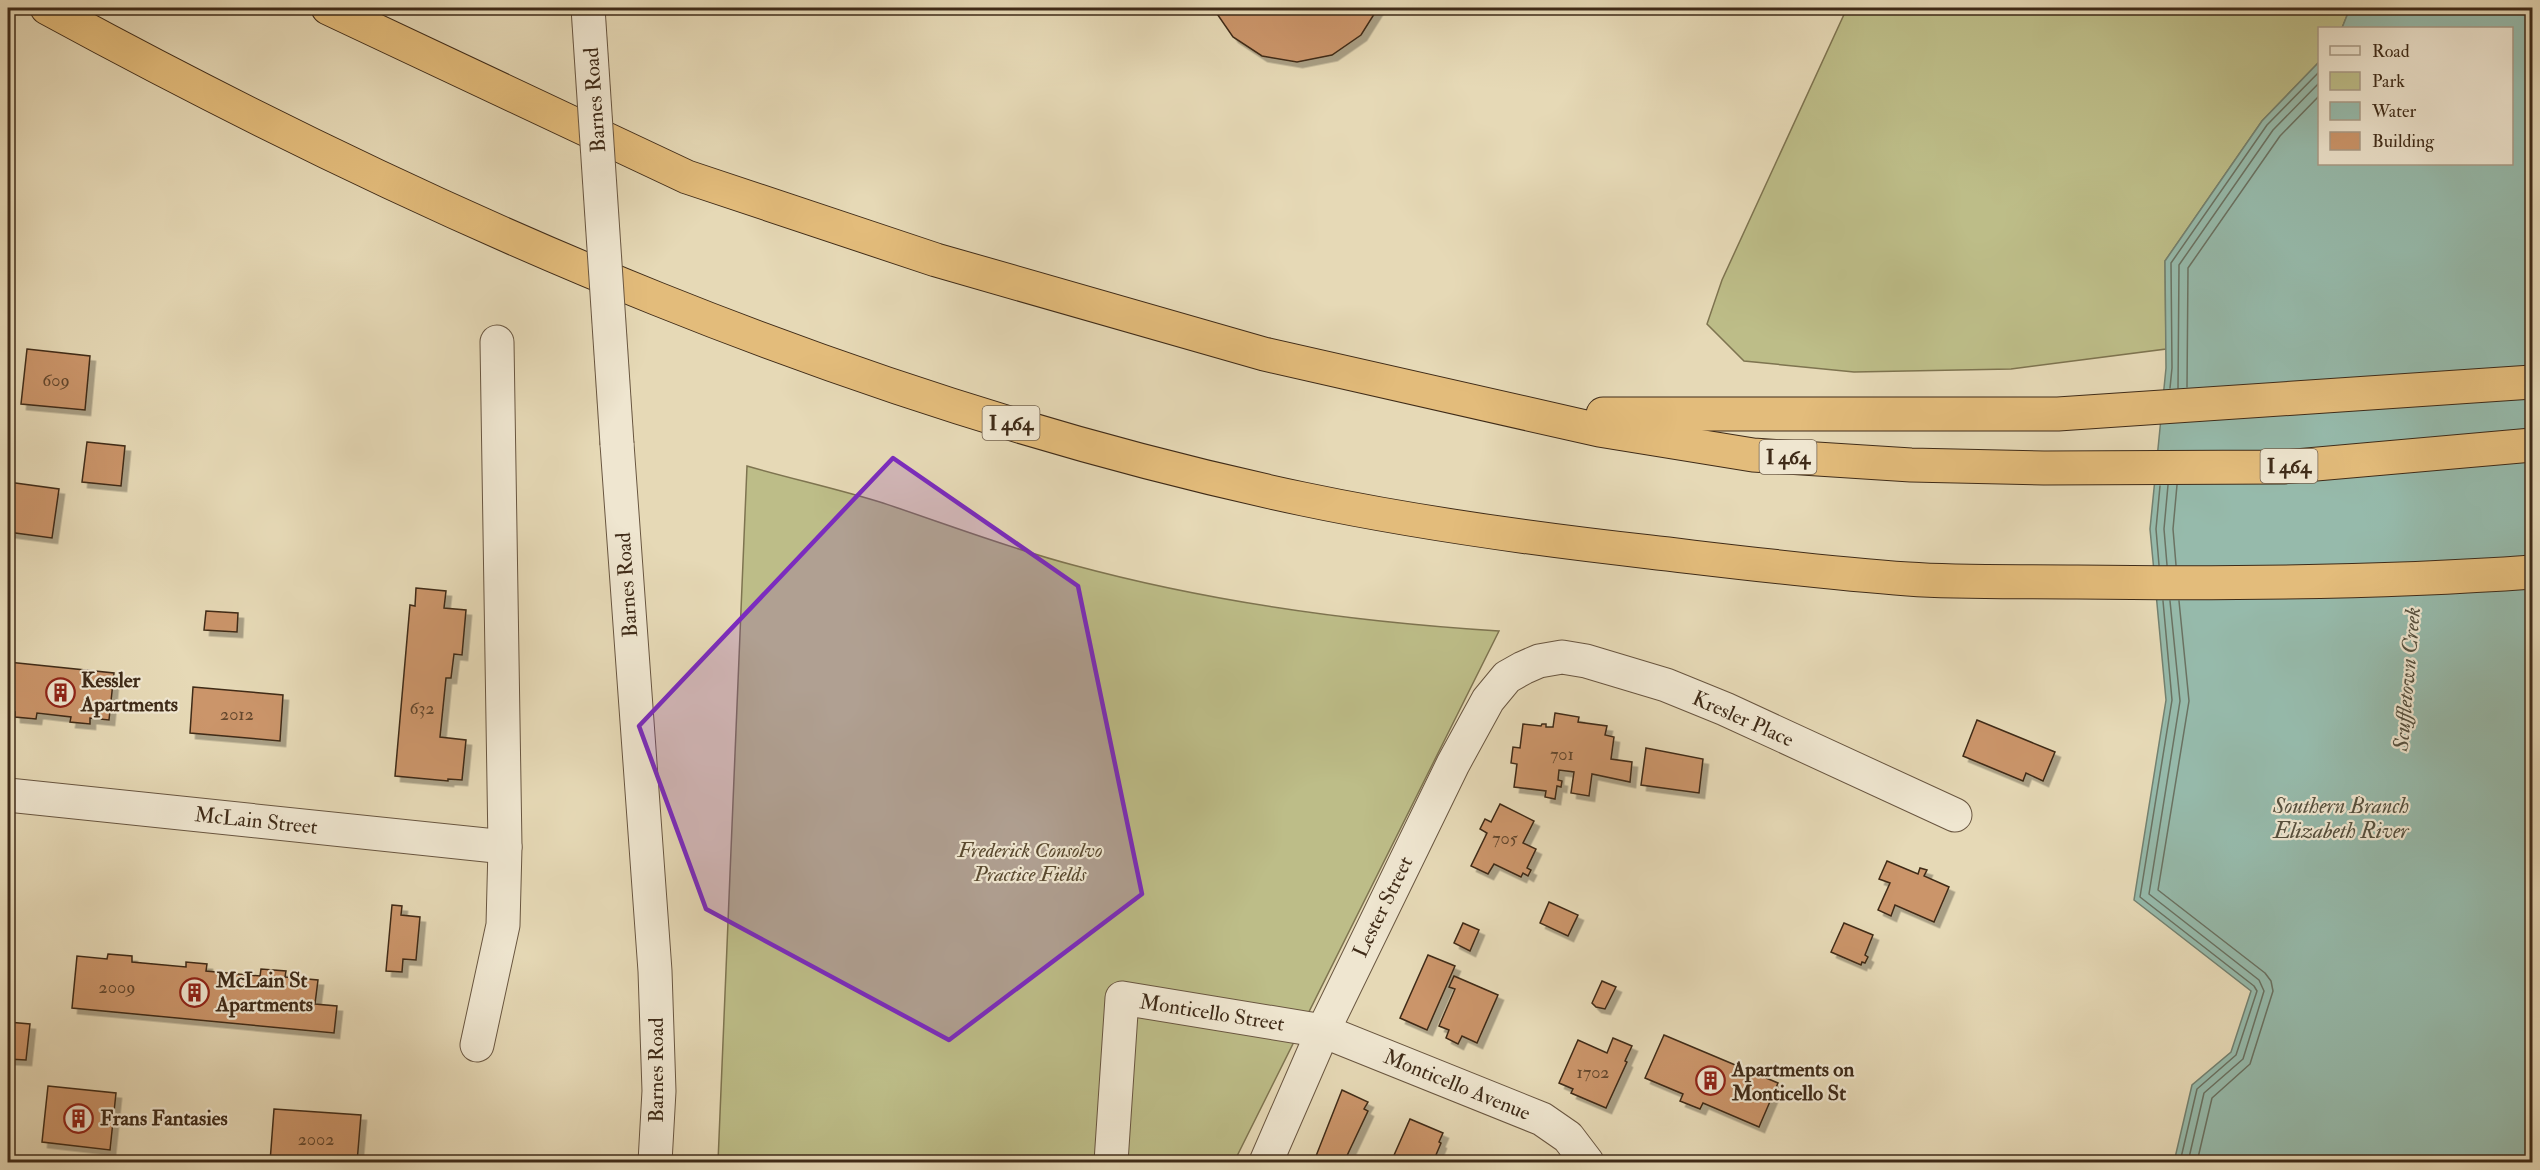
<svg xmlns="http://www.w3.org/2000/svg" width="2540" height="1170" font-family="'IM FELL Double Pica',serif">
	<defs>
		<filter id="shadow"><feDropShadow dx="5.5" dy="5.5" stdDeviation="0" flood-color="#0004"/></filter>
	</defs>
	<rect width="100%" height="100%" fill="#e6d9b6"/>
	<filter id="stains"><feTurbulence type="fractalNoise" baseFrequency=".00333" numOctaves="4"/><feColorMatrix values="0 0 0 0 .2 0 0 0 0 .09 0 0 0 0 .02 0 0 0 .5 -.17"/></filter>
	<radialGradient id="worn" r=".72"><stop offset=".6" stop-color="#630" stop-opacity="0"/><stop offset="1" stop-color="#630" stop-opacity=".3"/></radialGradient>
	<g fill="#bdbd88" stroke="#7e7450" stroke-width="1.5">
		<path d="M1847,8H2350L2342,28H2320L2319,62L2262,121L2165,261L2166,349L2011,369L1854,372L1744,361L1707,324L1722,280Z"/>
		<path d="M747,466C792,479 838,489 883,503C946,524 1008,548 1073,565C1213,603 1355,622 1499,631L1234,1162H718Z"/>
	</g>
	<path fill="#96baab" stroke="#738170" stroke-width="1.5" d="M2350,8H2532V1162H2174L2192,1085L2231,1052L2251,991L2134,900L2166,700L2150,529L2166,368L2165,261L2262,121L2319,62L2320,164H2512V28H2342Z"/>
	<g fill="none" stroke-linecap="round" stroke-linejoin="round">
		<g stroke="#6a7262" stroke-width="1.5">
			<path d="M2187,387L2188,268L2280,136L2320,95"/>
			<path d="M2170,388L2172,368L2171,263L2267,125L2320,71"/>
			<path d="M2178,388L2179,265L2273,130L2320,82"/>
			<path d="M2159,565L2156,529L2160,486"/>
			<path d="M2167,565L2164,529L2168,485"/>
			<path d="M2176,565L2173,529L2177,485"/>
			<path d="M2163,601L2172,700L2140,897L2254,986L2257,991L2236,1055L2197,1089L2180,1162"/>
			<path d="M2170,601L2180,701L2149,894L2259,980L2264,991L2243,1059L2204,1093L2188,1162"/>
			<path d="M2179,601L2189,701L2158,890L2265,973L2271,981L2273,991L2250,1064L2212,1098L2197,1162"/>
		</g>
	</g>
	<g fill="#cb956a" stroke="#3f2b18" stroke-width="1.5" filter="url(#shadow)">
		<path d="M1213,8H1378L1361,35L1332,55L1297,62L1262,56L1233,37Z"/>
		<path d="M27,349L90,356L85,410L21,404Z"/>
		<path d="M87,442L125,446L121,486L82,482Z"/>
		<path d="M8,482L59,489L52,538L8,532Z"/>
		<path d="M416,588L446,591L444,608L466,610L462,655L454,654L451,678H446L440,737L466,740L462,780L448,779V781L395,776L410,605L415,606Z"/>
		<path d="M206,611L238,613L237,632L204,630Z"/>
		<path d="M8,662L114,673L109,720L90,718V724L70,722L71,717L37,713L36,719L15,717V712L8,711Z"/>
		<path d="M193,687L283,695L280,741L190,733Z"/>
		<path d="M1555,713L1579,717L1578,722L1607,726L1605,735L1614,737L1611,759L1632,762L1630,782L1592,774L1589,796L1571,793L1574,772L1559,770L1558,780L1562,781L1561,787L1557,786L1555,799L1545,797L1546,791L1514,787L1517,764L1511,763L1513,747L1520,748L1523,724L1541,726L1542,724H1546V727H1553Z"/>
		<path d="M1977,720L2055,752L2043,781L2026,773L2023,781L1963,756Z"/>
		<path d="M1646,748L1703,759L1699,793L1641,785Z"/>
		<path d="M1500,804L1534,821L1523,843L1536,849L1527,868L1531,870L1528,876L1523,873L1521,877L1494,864L1488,874L1471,866L1487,833L1480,829L1485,819L1491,822Z"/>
		<path d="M1887,861L1918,874L1920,868L1927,870L1924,876L1949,887L1934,922L1895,905L1891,916L1878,910L1890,883L1879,879Z"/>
		<path d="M1549,902L1578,915L1568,936L1540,923Z"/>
		<path d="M392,905L402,906L401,915L420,917L416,960L403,959L402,972L386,971Z"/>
		<path d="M1463,923L1479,930L1470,951L1454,943Z"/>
		<path d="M1844,923L1873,935L1865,955L1868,957L1865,963L1862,962L1861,965L1831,952Z"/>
		<path d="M108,954L132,956V962L186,967V962L207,964L206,971L260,976L261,969L286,971L285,977L318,980L315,1004L337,1006L334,1033L72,1008L77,956L107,959Z"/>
		<path d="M1428,955L1455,966L1427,1030L1400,1018Z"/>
		<path d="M1454,976L1498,995L1477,1043L1462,1036L1458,1044L1446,1038L1449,1030L1439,1026L1455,989L1449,987Z"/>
		<path d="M1602,981L1616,987L1605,1009L1596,1007L1592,1003Z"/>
		<path d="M8,1022L30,1024L26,1060L8,1059Z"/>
		<path d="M1664,1035L1778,1083L1759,1127L1703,1103L1700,1109L1680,1101L1683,1094L1645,1078Z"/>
		<path d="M1613,1038L1632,1046L1625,1061L1627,1062L1606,1108L1571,1093L1573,1089L1559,1083L1578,1040L1607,1053Z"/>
		<path d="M48,1086L116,1093L110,1150L42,1142Z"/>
		<path d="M1342,1090L1368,1102L1364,1109L1368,1111L1344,1162H1331L1316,1156Z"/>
		<path d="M274,1109L361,1115L357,1162H270Z"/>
		<path d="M1410,1119L1443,1133L1439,1142L1441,1143L1433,1162H1391Z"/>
	</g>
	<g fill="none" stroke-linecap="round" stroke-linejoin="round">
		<defs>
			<g id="minor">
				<path d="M617,444L655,971L659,1091L655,1162"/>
				<path d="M8,795L505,847"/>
				<path d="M477,1045L503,925L505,847L497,342"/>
				<path d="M1111,1162L1122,998L1323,1031L1542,1119L1568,1137L1587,1162"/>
				<path d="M1266,1162L1323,1031L1453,764L1488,700L1507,677L1523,668L1539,661L1562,657L1586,661L1666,685L1725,709L1955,815"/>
			</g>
			<g id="highway">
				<path d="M47,8C442,223 861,405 1303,499C1417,523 1533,539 1650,552C1736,562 1822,573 1908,579C1964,583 2021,581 2077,582C2229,584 2381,583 2532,572"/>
				<path d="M328,8L687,177L936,260L1264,354L1599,430L1753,455L1911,465L2044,468L2283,467L2532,445"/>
				<path d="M1603,414H2058L2532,382"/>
			</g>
		</defs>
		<use href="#minor" stroke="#695640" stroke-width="35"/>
		<use href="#highway" stroke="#3f2b18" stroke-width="35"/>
		<use href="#minor" stroke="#efe6d0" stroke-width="33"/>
		<use href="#highway" stroke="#e3bc7b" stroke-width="33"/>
		<defs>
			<path id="minor-bridge" d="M588,8L617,444"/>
		</defs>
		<use href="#minor-bridge" stroke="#695640" stroke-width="35" stroke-linecap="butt"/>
		<use href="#minor-bridge" stroke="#efe6d0" stroke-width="33"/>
	</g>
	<path fill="#7b2cbf" fill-opacity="0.2" stroke="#7b2cbf" stroke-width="4.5" stroke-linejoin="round" d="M893,458L1078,586L1142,894L949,1040L706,909L639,726Z"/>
	<defs>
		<symbol id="building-ring" viewBox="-11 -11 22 22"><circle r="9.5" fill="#efe6d0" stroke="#8f2418" stroke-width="1.5"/><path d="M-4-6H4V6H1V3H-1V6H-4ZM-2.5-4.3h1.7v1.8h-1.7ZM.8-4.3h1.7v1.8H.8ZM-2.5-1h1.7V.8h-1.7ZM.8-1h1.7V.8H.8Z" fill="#8f2418"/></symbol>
	</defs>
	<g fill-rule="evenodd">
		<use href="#building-ring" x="44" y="676" width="33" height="33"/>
		<use href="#building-ring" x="178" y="976" width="33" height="33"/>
		<use href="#building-ring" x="1694" y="1064" width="33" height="33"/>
		<use href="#building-ring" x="62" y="1102" width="33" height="33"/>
	</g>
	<g text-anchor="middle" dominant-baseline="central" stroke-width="4.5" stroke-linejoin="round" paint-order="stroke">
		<g font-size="18" fill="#62462c">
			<text x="56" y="380">609</text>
			<text x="422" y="708">632</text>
			<text x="237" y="714">2012</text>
			<text x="1562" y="754">701</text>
			<text x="1505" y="838">705</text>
			<text x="117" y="987">2009</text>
			<text x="1593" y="1072">1702</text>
			<text x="316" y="1139">2002</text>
		</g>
		<g fill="#efe6d0" stroke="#74634f" stroke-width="1.5">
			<rect x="982.5" y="406" width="57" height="34" rx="4.5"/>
			<rect x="1759.5" y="440" width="57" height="34" rx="4.5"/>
			<rect x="2260.5" y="449" width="57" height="34" rx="4.5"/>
		</g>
		<g font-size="20" font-weight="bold" fill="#3f2b18">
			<text x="1011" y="423">I 464</text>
			<text x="1788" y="457">I 464</text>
			<text x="2289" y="466">I 464</text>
		</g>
		<g font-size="21" fill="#3f2b18" stroke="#efe6d0">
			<text transform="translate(595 100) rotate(-94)">Barnes Road</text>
			<text transform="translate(627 585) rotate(-94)">Barnes Road</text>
			<text transform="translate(1743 719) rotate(24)">Kresler Place</text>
			<text transform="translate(256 821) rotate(6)">McLain Street</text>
			<text transform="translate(1383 907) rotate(-64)">Lester Street</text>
			<text transform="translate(1212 1013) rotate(9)">Monticello Street</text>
			<text transform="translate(656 1070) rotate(-90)">Barnes Road</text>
			<text transform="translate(1457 1085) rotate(22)">Monticello Avenue</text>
		</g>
		<g font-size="21" font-weight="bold" fill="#3f2b18" stroke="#efe6d0" text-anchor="start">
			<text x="81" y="680">Kessler<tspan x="81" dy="24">Apartments</tspan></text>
			<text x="216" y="980">McLain St<tspan x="216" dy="24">Apartments</tspan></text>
			<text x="1732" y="1069">Apartments on<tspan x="1732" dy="24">Monticello St</tspan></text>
			<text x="100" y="1118">Frans Fantasies</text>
		</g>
		<g font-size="21" font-style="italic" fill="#58482e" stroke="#efe6d0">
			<text x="1030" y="850">Frederick Consolvo<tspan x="1030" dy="24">Practice Fields</tspan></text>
		</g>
		<g font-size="22" font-style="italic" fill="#554f3d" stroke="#efe6d0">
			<text transform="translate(2407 679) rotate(-85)">Scuffletown Creek</text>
			<text x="2341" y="806">Southern Branch<tspan x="2341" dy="25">Elizabeth River</tspan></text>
		</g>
	</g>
	<rect width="2540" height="1170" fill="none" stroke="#e6d9b6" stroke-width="30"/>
	<rect x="9" y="9" width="2522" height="1152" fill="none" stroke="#3f2b18" stroke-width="3"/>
	<rect x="15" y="15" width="2510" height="1140" fill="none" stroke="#3f2b18" stroke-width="1.5"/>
	<rect x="2318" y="27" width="195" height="138" fill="#efe6d0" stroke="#a99b86" stroke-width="1.5"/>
	<rect x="2330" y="46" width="30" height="9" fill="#efe6d0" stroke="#a99b86" stroke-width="1.5"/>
	<text x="2372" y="57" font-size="18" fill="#3f2b18">Road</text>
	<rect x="2330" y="72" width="30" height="18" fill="#bdbd88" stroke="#a99b86" stroke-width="1.5"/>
	<text x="2372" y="87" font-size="18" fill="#3f2b18">Park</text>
	<rect x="2330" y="102" width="30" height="18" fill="#96baab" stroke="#a99b86" stroke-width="1.5"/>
	<text x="2372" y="117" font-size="18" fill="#3f2b18">Water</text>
	<rect x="2330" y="132" width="30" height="18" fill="#cb956a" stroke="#a99b86" stroke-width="1.5"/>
	<text x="2372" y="147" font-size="18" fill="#3f2b18">Building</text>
	<rect width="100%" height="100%" filter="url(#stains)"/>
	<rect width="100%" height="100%" fill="url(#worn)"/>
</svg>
